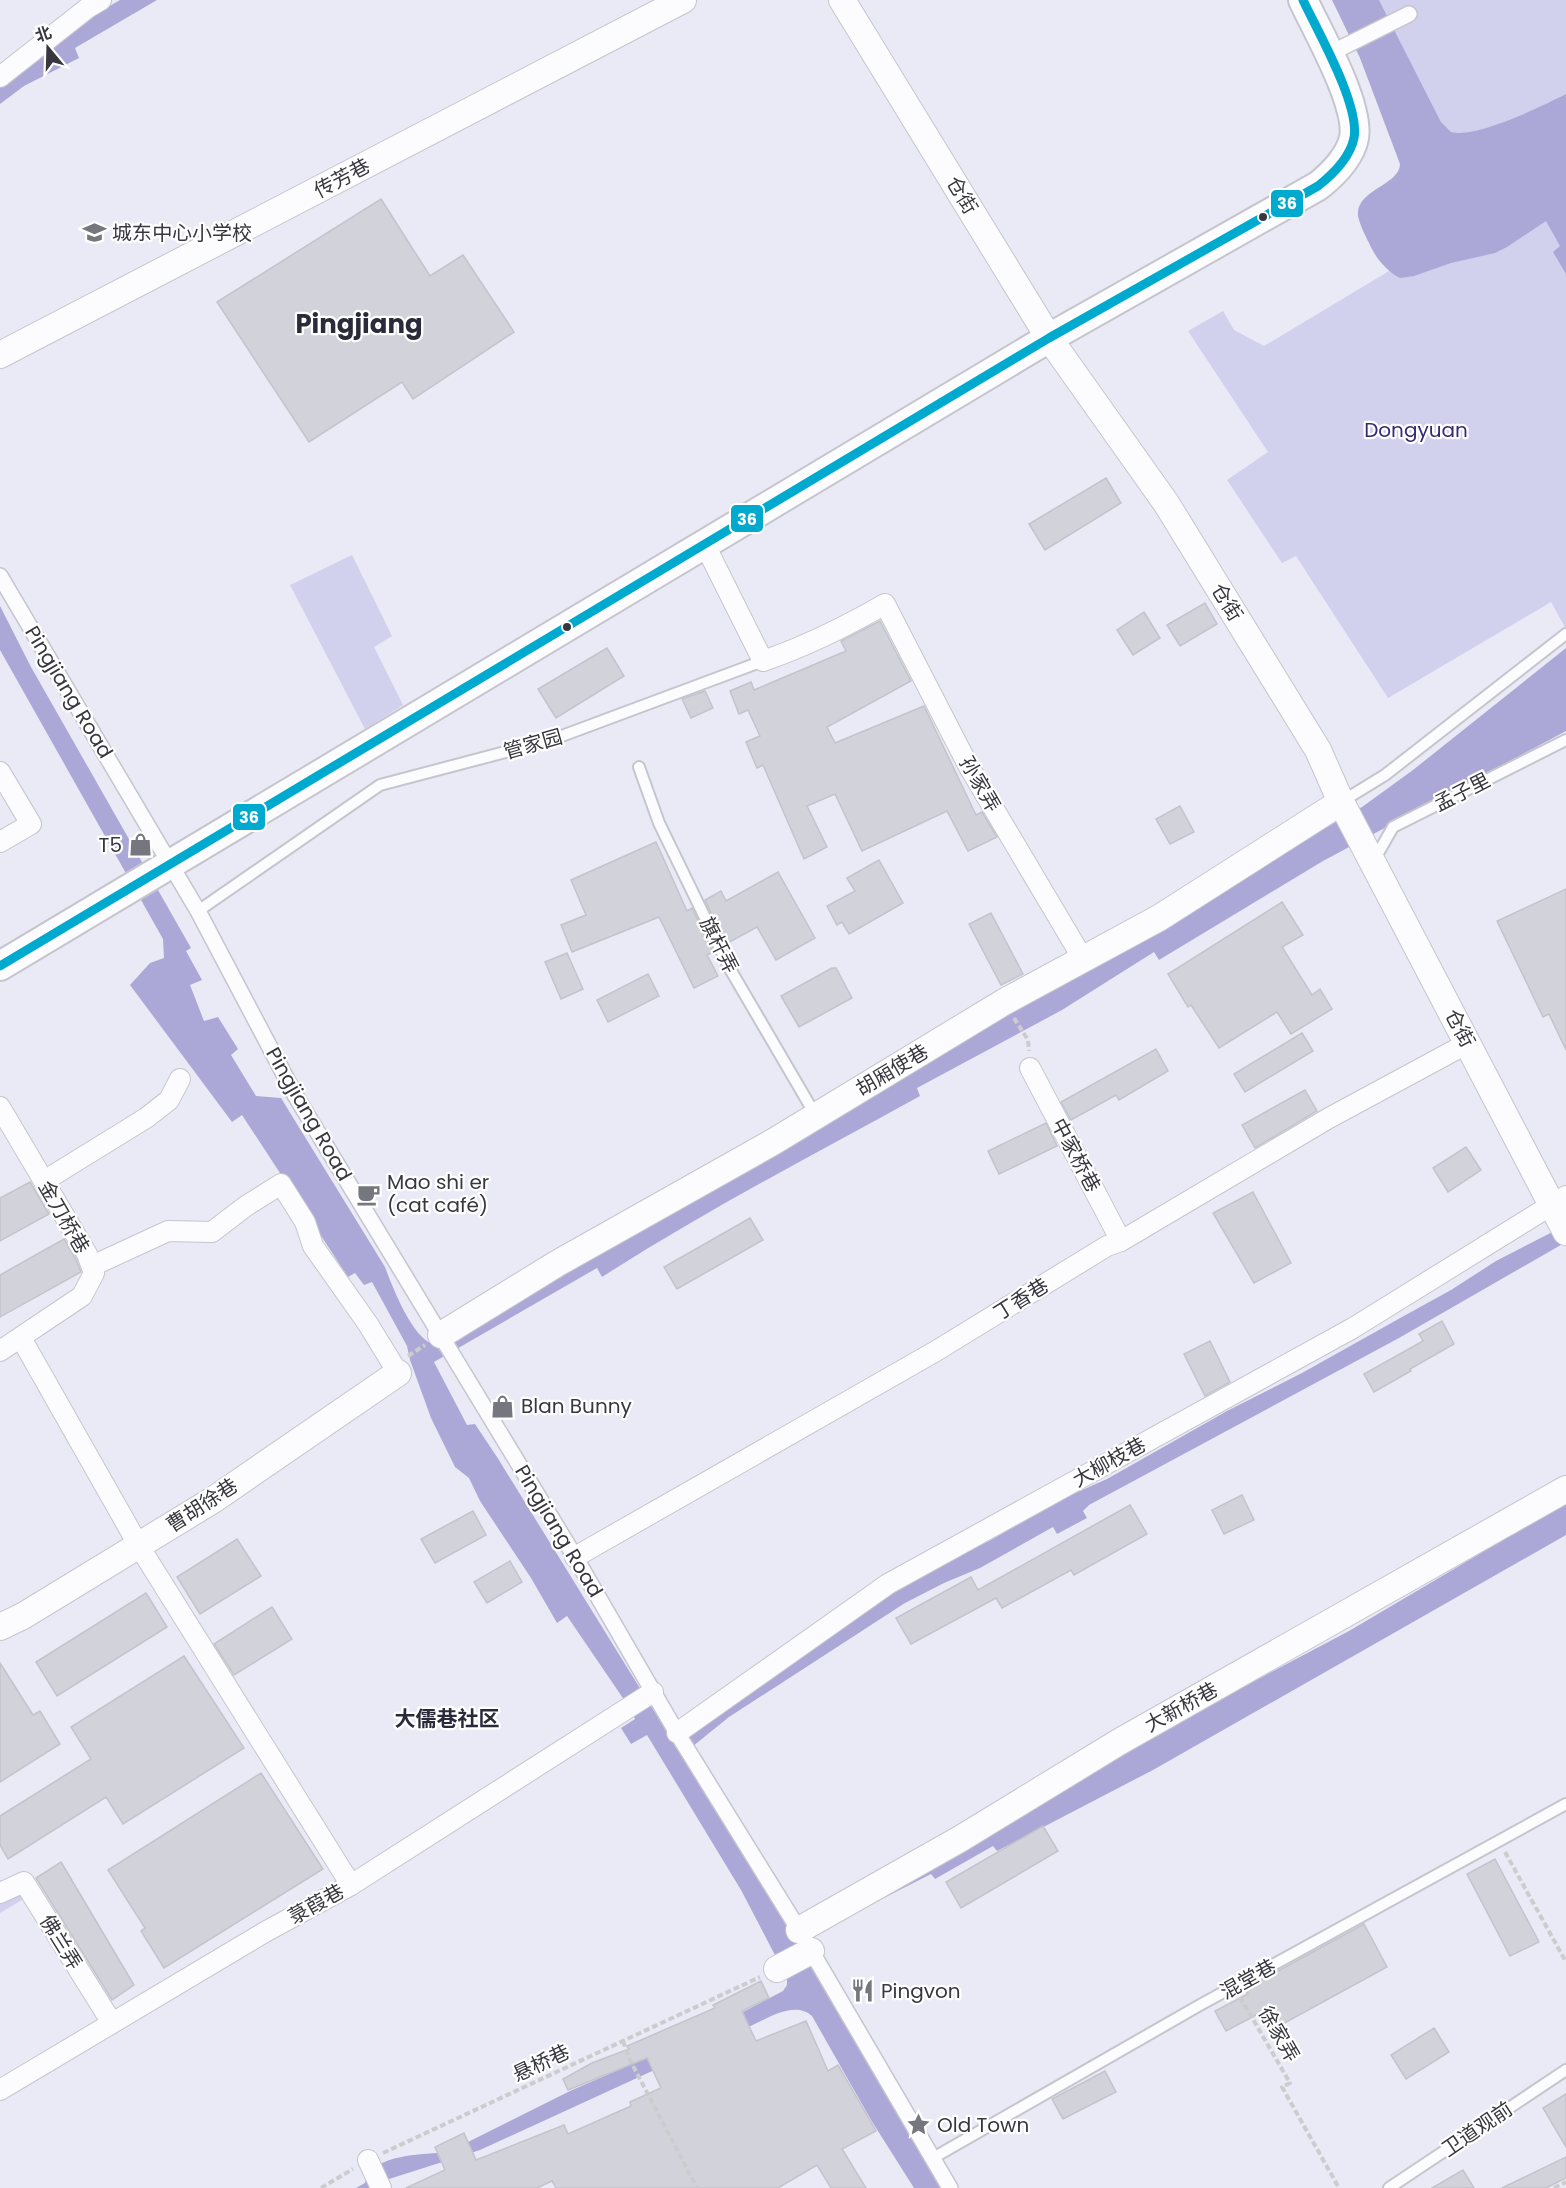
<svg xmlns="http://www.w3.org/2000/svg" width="1566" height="2188" font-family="Poppins,'Noto Sans SC',sans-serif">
	<rect width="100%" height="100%" fill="#eaeaf6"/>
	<g fill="#d1d0ed">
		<path d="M1379,0H1566V629L1551,602L1388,698L1296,556L1282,563L1227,480L1268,452L1188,331L1223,311L1234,330L1264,346L1389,271L1441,122Z"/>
		<path d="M352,555L392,636L374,647L403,705L365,729L290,585Z"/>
		<path d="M0,1880L19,1882L27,1897L0,1913Z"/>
	</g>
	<g fill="#aba8d7">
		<path d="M120,0H157L75,48L79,58L24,86L0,104V84L55,38Z"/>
		<path d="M1332,0H1379L1441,122L1451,132C1476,139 1542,106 1566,94V274L1553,252L1560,246L1546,221L1507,247L1495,253L1451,263L1414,276L1400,278C1386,271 1375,257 1369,243C1365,235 1360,225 1358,216C1355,190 1400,185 1400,164L1360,58Z"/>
		<path d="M0,606L31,667L191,948L186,951L202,980L190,985L204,1021L218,1017L238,1049L231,1055L256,1096L281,1098L385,1267C392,1286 412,1338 433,1344L1091,968L1259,866L1362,807L1413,770L1566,648V731L1323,861L1159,960L1154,952L1062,1010L917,1088L920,1096C813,1155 705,1211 602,1277L597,1268L434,1362L467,1425L475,1424L497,1457L675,1745L915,1576L991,1540L1073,1494L1107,1479L1227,1411L1302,1373L1402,1317L1451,1290L1496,1261L1566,1225V1242L1399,1338L1089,1505L1083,1511L1087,1518L1057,1534L1053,1527L980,1568L944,1583L905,1603L729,1717L682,1755L794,1937L1175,1723L1349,1631L1566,1503V1535L1153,1770L997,1851L993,1846L935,1879L931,1874L870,1905L850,1912L798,1943L940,2188H914L871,2120L812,2016C794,2000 767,2019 748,2027L480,2150L386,2180L372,2188H356L365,2183L368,2171C389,2156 411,2155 437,2153L440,2160L468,2148L466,2143L570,2091L699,2035L783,1991L787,1985V1978L741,1890L647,1735L631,1744L621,1728L635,1719L631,1710L567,1616L557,1623L531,1578L480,1501L469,1478L455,1467L431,1418L410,1360L407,1346L372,1282L364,1285L355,1273L348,1277L242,1115L232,1122L130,985L150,963L164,958L163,939L0,650Z"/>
	</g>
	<g fill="#d2d2db" stroke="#c3c3cc" stroke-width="1.5">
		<path d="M381,199L430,276L463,255L514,332L413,399L402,382L309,442L217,302Z"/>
		<path d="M1106,478L1121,503L1045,550L1029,524Z"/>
		<path d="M1205,603L1217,624L1180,646L1167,625Z"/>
		<path d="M1144,612L1160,638L1133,655L1117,630Z"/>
		<path d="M880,621L911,681L827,727L835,743L924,706L976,815L982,812L997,837L968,851L947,811L862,851L835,794L807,806L827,847L804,859L763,765L757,768L746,742L760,736L748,710L739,714L730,691L751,682L754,690L846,651L841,641Z"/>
		<path d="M607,648L624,676L556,718L538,689Z"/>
		<path d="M705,691L713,708L691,718L682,699Z"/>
		<path d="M1180,806L1194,832L1170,844L1156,819Z"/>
		<path d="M656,842L687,911L692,908L713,952L707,955L718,976L694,988L659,917L572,952L561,925L586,915L571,880Z"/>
		<path d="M879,860L903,903L849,934L842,922L837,925L827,906L855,891L847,878Z"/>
		<path d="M778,872L815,938L776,960L757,927L726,944L705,900L721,891L726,901Z"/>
		<path d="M1566,889V1050L1549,1014L1543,1017L1497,921Z"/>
		<path d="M1282,902L1303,935L1282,947L1312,995L1320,989L1332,1009L1291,1034L1277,1012L1219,1048L1191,1005L1188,1007L1168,974Z"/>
		<path d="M991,913L1023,974L1001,985L969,924Z"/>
		<path d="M567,953L583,989L561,999L545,962Z"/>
		<path d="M832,968H836L852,998L799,1027L781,996Z"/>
		<path d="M648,974L659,996L608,1022L597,1000Z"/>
		<path d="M1302,1033L1313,1051L1245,1092L1234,1074Z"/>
		<path d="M1156,1049L1168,1071L1119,1100L1116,1095L1071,1120L1061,1102Z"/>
		<path d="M1305,1090L1317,1111L1255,1148L1242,1125Z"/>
		<path d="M1046,1123L1057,1146L999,1174L988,1151Z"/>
		<path d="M1466,1147L1481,1170L1448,1192L1433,1168Z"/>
		<path d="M30,1182L49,1214L0,1241V1198Z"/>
		<path d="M1253,1192L1291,1263L1254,1283L1213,1213Z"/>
		<path d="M750,1218L763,1240L677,1289L664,1267Z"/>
		<path d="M64,1239L76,1259L81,1272L0,1317V1275Z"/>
		<path d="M1442,1321L1454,1344L1410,1369L1411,1371L1374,1392L1364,1374L1423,1341L1419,1334Z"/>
		<path d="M1210,1341L1230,1382L1205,1396L1184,1354Z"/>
		<path d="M1242,1495L1254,1520L1224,1534L1212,1510Z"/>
		<path d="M1130,1505L1147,1534L1074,1575L1071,1570L1002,1608L996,1598L911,1644L896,1618L971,1577L978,1590Z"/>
		<path d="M473,1511L486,1535L435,1563L421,1539Z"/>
		<path d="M237,1539L261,1576L200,1614L177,1577Z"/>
		<path d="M510,1561L522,1582L487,1603L474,1582Z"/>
		<path d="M146,1593L167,1627L57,1696L36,1662Z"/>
		<path d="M272,1607L292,1639L234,1675L214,1644Z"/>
		<path d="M184,1656L244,1748L123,1824L106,1797L8,1859L0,1845V1816L91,1759L71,1727Z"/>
		<path d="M0,1663L33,1715L40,1711L60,1744L0,1782Z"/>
		<path d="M261,1773L323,1869L164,1968L141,1931L145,1928L108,1870Z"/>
		<path d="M1043,1826L1058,1851L961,1908L946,1882Z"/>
		<path d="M1495,1859L1539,1942L1510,1956L1467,1874Z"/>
		<path d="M61,1862L134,1985L112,2000L36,1878Z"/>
		<path d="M1364,1924L1387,1967L1268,2032L1258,2014L1226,2031L1215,2011L1248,1994L1245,1989Z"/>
		<path d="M761,1981L769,1998L742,2011L756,2041L806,2021L828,2071L838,2065L876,2131L842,2149L866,2188H831L817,2165L778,2188H556L552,2181L537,2188H406L445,2170L435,2147L464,2133L476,2160L564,2125L568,2134L631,2106L630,2102L661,2088L647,2058L568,2090L563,2079L592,2063L629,2049L627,2046L715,2008L713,2005Z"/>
		<path d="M1434,2028L1449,2052L1406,2079L1391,2055Z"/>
		<path d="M1105,2071L1116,2092L1063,2119L1052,2099Z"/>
		<path d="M1566,2094V2147L1543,2108Z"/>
		<path d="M1566,2157V2178L1546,2188H1502Z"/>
		<path d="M1463,2170L1474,2188H1432Z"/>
	</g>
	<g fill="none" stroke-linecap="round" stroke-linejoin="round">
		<defs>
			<g id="service">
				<path d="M639,767L659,823L730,969L816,1116"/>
				<path d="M1341,802L1385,775L1566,634"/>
				<path d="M1373,862L1393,827L1566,740"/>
				<path d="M198,911L380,785L551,740L763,661"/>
				<path d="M933,2158L1200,2005L1566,1804"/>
				<path d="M1389,2188L1566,2070"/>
			</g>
			<g id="pedestrian">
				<path d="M1329,54L1409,14"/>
				<path d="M0,576L198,911L295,1095L575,1557L677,1733L799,1930L950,2188"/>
			</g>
			<g id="minor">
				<path d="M0,77L89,7L101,0"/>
				<path d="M704,543L763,661C807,646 845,627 885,604L969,767L1083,959"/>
				<path d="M0,772L31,824L0,842"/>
				<path d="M1030,1068L1121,1241"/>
				<path d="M0,1107L87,1254L94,1273L82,1296L0,1351"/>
				<path d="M44,1181L146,1118L169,1100L180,1079"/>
				<path d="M92,1266L168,1231L212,1232L246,1206L281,1184L305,1222L313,1246L368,1324L398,1373"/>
				<path d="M21,1338L139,1546L351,1885"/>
				<path d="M575,1557L936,1351L1107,1246L1121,1241L1329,1118L1468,1043"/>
				<path d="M677,1733L888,1584L1353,1328L1566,1196"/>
				<path d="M0,1893L24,1882L112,2023"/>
				<path d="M0,2090L265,1932L351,1885L653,1692"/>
				<path d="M368,2160L381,2188"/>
			</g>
			<g id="tertiary">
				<path d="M842,0L1049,338L1166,503L1318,750L1341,802L1566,1232"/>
				<path d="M0,355L683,0"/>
				<path d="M441,1335L558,1263L773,1142L1004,1002L1159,918L1341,802"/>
				<path d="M0,1627L23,1616L213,1500L398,1373"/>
				<path d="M799,1930L960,1839L1119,1742L1566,1489"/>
				<path d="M777,1969L811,1951"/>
			</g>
			<path id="secondary" d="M0,966L1049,338L1318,186C1332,175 1350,157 1354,138C1360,105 1318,32 1303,0"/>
		</defs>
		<use href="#service" stroke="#c5c5ce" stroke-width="14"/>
		<use href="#pedestrian" stroke="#c5c5ce" stroke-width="18"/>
		<use href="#minor" stroke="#c5c5ce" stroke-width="22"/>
		<use href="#tertiary" stroke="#c5c5ce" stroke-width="28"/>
		<use href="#secondary" stroke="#c5c5ce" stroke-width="32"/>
		<g stroke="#cccccf" stroke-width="4" stroke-dasharray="6 3" stroke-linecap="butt">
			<path d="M1014,1018L1028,1040L1029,1051"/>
			<path d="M408,1356L425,1345"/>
			<path d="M1505,1852L1566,1962"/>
			<path d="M1240,1997L1290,2083L1282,2087L1339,2188"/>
			<path d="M623,2041L630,2060L697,2188"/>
			<path d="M383,2153L760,1977"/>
			<path d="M321,2188L353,2169"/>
			<path d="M1554,2188L1566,2182"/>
		</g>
		<use href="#service" stroke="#fcfcfe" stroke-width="10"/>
		<use href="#pedestrian" stroke="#fcfcfe" stroke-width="15"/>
		<use href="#minor" stroke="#fcfcfe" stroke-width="20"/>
		<use href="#tertiary" stroke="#fcfcfe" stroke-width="26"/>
		<use href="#secondary" stroke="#fcfcfe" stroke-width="28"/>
		<defs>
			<path id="bus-1" d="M0,966L1049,338L1318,186C1332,175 1350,157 1354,138C1360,105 1318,32 1303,0"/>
		</defs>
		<use href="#bus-1" stroke="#fff" stroke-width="14"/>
		<use href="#bus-1" stroke="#00a9ce" stroke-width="9"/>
	</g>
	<defs>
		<symbol id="school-bare" viewBox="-9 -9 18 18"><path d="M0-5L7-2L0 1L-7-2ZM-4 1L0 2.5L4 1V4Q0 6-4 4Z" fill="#76767f" stroke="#fff" stroke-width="2.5" paint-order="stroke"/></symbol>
		<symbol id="shop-bare" viewBox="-9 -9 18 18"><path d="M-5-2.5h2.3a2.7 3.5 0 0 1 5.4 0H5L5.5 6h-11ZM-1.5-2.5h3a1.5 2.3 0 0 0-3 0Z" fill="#76767f" stroke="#fff" stroke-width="2.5" paint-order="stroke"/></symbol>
		<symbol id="cafe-bare" viewBox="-9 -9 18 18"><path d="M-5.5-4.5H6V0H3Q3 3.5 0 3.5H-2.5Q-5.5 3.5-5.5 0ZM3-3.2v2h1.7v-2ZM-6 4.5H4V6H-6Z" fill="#76767f" stroke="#fff" stroke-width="2.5" paint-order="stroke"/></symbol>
		<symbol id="restaurant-bare" viewBox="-9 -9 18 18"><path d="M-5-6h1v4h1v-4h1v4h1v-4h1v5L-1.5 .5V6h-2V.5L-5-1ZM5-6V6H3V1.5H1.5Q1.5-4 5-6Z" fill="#76767f" stroke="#fff" stroke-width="2.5" paint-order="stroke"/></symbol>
		<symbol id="sight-bare" viewBox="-9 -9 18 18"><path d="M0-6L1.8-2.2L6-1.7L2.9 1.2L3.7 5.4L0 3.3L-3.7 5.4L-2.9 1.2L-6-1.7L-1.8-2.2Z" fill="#76767f" stroke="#fff" stroke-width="2.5" paint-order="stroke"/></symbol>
	</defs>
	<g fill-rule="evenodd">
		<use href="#school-bare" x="78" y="216" width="33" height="33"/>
		<use href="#shop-bare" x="124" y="828" width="33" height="33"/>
		<use href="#cafe-bare" x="352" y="1178" width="33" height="33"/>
		<use href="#shop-bare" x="486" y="1390" width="33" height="33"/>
		<use href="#restaurant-bare" x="846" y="1974" width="33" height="33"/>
		<use href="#sight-bare" x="902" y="2108" width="33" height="33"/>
	</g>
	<g fill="#38373f" stroke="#fff" stroke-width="2">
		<circle cx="1263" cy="217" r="5"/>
		<circle cx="567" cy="627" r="5"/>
	</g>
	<g text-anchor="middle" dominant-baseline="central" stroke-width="4.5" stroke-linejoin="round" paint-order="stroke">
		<g font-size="20" fill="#38373f" stroke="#fff">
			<text transform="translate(342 178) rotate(-28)">传芳巷</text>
			<text transform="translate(962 195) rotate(59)">仓街</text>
			<text transform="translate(1227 602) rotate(58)">仓街</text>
			<text transform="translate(69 692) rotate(59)">Pingjiang Road</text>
			<text transform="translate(533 744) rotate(-16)">管家园</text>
			<text transform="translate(980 784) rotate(60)">孙家弄</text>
			<text transform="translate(1462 792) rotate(-27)">孟子里</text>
			<text transform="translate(719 945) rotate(63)">旗杆弄</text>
			<text transform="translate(1460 1028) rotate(62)">仓街</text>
			<text transform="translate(892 1070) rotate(-31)">胡厢使巷</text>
			<text transform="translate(309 1114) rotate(60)">Pingjiang Road</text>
			<text transform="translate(1076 1155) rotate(62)">中家桥巷</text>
			<text transform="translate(64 1217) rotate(60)">金刀桥巷</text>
			<text transform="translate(1021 1299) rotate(-32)">丁香巷</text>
			<text transform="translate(1109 1462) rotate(-29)">大柳枝巷</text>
			<text transform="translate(202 1505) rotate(-33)">曹胡徐巷</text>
			<text transform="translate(559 1531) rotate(59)">Pingjiang Road</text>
			<text transform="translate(1181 1707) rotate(-29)">大新桥巷</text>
			<text transform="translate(316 1904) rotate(-29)">菉葭巷</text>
			<text transform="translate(61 1942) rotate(58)">佛兰弄</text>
			<text transform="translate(1248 1979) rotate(-29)">混堂巷</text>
			<text transform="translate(1279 2034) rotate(60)">徐家弄</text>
			<text transform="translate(541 2063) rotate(-25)">悬桥巷</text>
			<text transform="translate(1477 2129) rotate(-34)">卫道观前</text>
		</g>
		<g font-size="20" fill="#38373f" stroke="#fff" text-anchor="start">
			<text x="112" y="233">城东中心小学校</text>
			<text x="122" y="845" text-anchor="end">T5</text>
			<text x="387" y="1182">Mao shi er<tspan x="387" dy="23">(cat café)</tspan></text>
			<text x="521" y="1406">Blan Bunny</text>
			<text x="881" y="1991">Pingvon</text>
			<text x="937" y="2125">Old Town</text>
		</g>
		<g font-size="20" fill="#372973" stroke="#fff">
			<text x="1416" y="430">Dongyuan</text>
		</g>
		<g font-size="21" font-weight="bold" fill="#2b2a3a" stroke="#fff">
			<text x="447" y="1718">大儒巷社区</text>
		</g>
		<g font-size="26" font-weight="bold" fill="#2b2a3a" stroke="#fff">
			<text x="359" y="324">Pingjiang</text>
		</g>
	</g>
	<g stroke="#fff" stroke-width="2">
		<rect x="1270" y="189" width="34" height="29" rx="6" fill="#00a9ce"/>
		<rect x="730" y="504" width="34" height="29" rx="6" fill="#00a9ce"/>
		<rect x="232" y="803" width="34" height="28" rx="6" fill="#00a9ce"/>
	</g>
	<g font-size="16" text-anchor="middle" font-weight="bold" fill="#fff">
		<text x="1287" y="209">36</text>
		<text x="747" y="525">36</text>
		<text x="249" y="823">36</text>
	</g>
	<g transform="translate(48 48) rotate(341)" stroke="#ffffff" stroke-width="4.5" paint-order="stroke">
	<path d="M0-4.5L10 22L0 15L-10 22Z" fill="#38373f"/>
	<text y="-9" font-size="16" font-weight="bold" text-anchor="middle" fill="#38373f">北</text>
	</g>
</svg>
